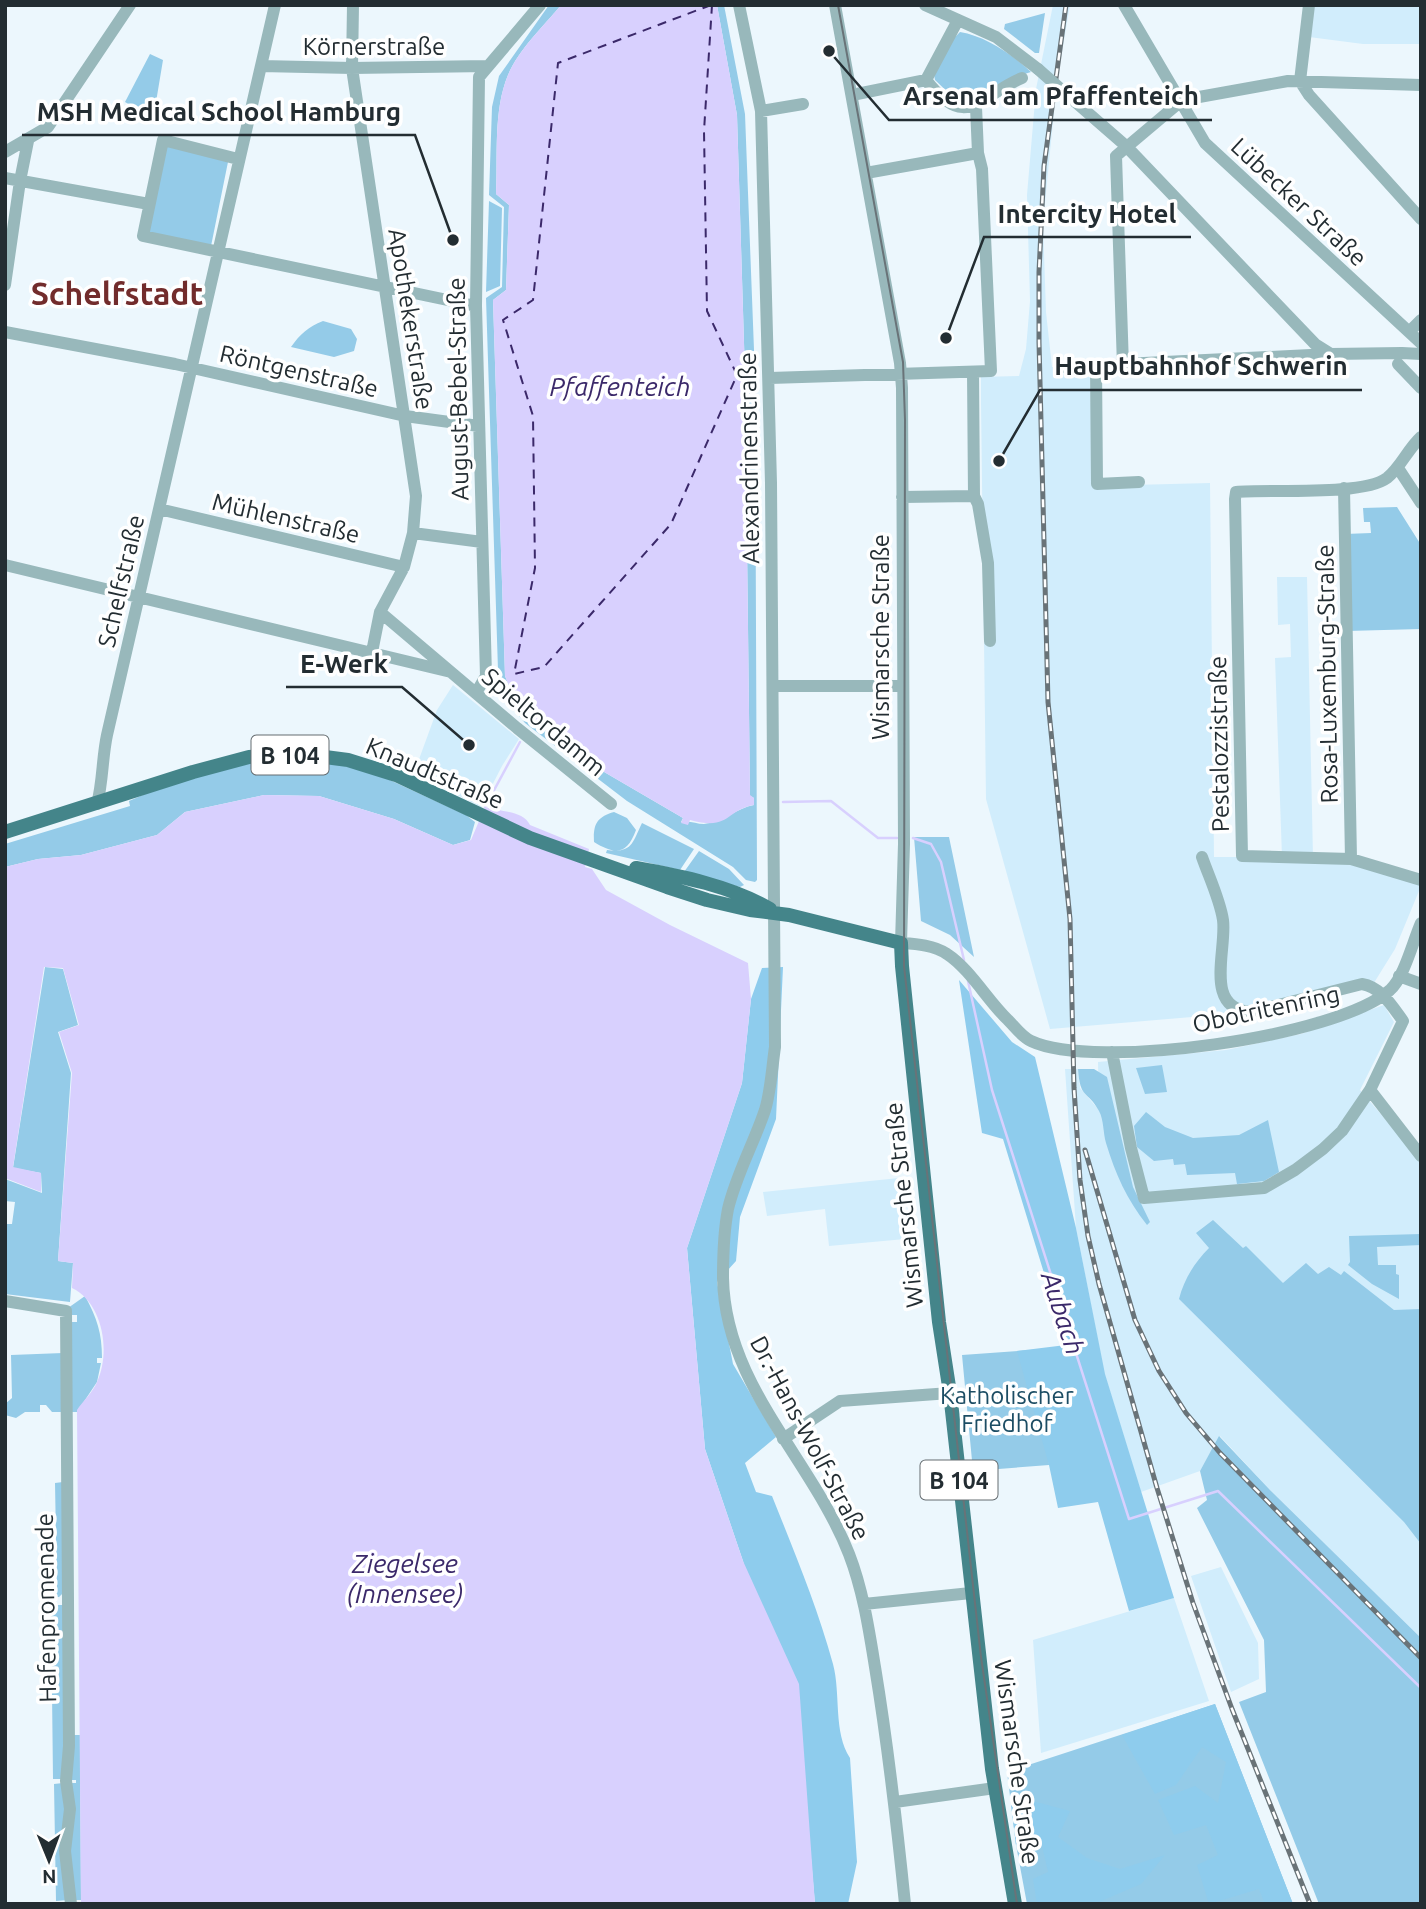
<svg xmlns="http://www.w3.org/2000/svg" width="1426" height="1909" font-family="Ubuntu,sans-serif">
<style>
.built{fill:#d1edfc}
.green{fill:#94cbe8}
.forest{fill:#8ecced}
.water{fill:#d8d0fe}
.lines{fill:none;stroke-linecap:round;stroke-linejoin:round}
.stream{stroke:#d8d0fe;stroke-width:2.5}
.ferry{stroke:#3b296a;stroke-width:2;stroke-dasharray:9 7;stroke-linecap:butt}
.minor{stroke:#98b8bb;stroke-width:12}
.major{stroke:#44858a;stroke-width:14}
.tram{stroke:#697378;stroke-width:2}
.rail-casing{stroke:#697378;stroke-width:5}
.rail{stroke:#fff;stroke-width:2.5;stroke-dasharray:8;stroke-linecap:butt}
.minor-bridge{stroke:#98b8bb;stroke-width:12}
.labels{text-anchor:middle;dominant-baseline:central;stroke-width:7;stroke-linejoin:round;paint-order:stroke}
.shield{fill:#fff;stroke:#656c70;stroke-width:2}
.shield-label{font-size:23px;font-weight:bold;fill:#232d32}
.street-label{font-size:24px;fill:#232d32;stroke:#fff}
.park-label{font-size:24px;fill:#1c4d64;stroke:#fff}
.water-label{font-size:26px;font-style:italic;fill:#3b296a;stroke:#fff}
.district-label{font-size:32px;font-weight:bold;fill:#722c2c;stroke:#fff}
.leader{fill:none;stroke:#232d32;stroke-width:2.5}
.callout-dot{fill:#232d32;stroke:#fff;stroke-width:2.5}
.callout-label{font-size:26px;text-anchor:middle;font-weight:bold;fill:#232d32;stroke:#fff;stroke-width:7;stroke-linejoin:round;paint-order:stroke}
</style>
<rect width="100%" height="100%" fill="#ecf7fd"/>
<path class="built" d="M 1053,5 L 1070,5 L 1057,81 L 1043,223 L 1046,312 L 1052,367 L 1090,366 L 1093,486 L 1210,483 L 1214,857 L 1282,857 L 1275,658 L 1291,657 L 1290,624 L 1278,625 L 1277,577 L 1307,577 L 1313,858 L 1351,859 L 1421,880 L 1421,886 L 1395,949 L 1372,986 L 1251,1012 L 1050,1029 L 986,799 L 981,403 L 981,377 L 1019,376 L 1026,349 L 1030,301 L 1027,195 L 1036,89 Z
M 1313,5 L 1421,5 L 1421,44 L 1363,44 L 1309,37 Z
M 453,685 L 519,739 L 502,766 L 481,807 L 414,773 L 437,710 Z
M 1384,1005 L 1394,1022 L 1360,1090 L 1405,1142 L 1421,1143 L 1421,1638 L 1270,1490 L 1220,1436 L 1200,1471 L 1141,1492 L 1104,1372 L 1076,1228 L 1065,1069 L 1078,1069 L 1080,1088 L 1099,1110 L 1098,1062 L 1226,1050 L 1301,1034 Z
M 899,1178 L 905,1239 L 829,1246 L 825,1209 L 767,1216 L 763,1192 Z
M 1221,1567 L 1258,1643 L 1259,1679 L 1231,1692 L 1191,1576 Z
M 1174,1598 L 1209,1701 L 1041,1753 L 1033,1640 Z"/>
<path class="green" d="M 549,5 L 561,5 C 543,27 519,49 508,75 C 493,111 498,156 496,194 L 509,205 L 506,290 L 493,300 L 505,676 C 514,696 522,717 540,731 L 545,728 L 599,769 L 683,818 L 681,822 C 690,820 696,824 704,824 C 723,822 737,808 754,805 L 754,798 L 750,796 L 745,375 L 737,115 L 717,5 L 724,5 L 745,114 L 755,376 L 757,880 L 755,882 L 746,880 L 733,867 L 627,801 L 525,723 L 508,703 L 498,670 L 486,298 L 502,287 L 504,207 L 489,195 L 492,107 L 499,76 Z
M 1045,13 L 1039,53 L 1035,53 L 1004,29 L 1005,24 Z
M 960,32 C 985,36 1012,54 1031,72 L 1018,76 L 975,100 L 957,101 L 935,80 L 934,75 L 950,42 Z
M 150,54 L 163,60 L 155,108 L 167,122 L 159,121 L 125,102 Z
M 163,140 L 229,157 L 210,251 L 143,236 Z
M 489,201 L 502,208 L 500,286 L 486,292 Z
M 323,321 L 351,329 L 357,339 L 354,351 L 334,357 L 291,347 C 300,334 308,327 323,321 Z
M 1397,507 L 1421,545 L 1421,629 L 1347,631 L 1345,534 L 1371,533 L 1370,522 L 1364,522 L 1363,508 Z
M 304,759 L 368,770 L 466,815 L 475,822 L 470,840 L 453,845 L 394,819 L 319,796 L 264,795 L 185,812 L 157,835 L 81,855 L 38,859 L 5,867 L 5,844 L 130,806 L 129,801 L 159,788 L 247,763 Z
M 614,812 L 627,818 L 636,830 C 627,855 615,855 594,842 C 593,824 597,817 614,812 Z
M 642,823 L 694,849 L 680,870 L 606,853 L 607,850 C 632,853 632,844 642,823 Z
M 914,837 L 949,837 L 974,957 L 950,935 L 921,921 Z
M 699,851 L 729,869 L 744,885 L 740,887 L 684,872 Z
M 45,967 L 63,969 L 78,1025 L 58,1032 L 71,1073 L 58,1261 L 73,1263 L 70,1302 L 5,1294 L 5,1224 L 12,1224 L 15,1202 L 5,1201 L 5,1179 L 42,1193 L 41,1173 L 13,1168 Z
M 1162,1065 L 1167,1092 L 1145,1094 L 1136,1068 Z
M 1078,1069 L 1094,1069 L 1107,1077 L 1133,1187 L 1150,1222 L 1147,1225 C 1127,1200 1115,1173 1106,1143 C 1103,1133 1104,1120 1099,1111 C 1088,1090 1080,1100 1078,1069 Z
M 1146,1112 L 1165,1127 L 1193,1138 L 1239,1135 L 1268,1120 L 1279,1172 L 1264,1181 L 1237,1184 L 1235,1173 L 1187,1175 L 1185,1164 L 1174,1165 L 1173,1159 L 1154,1161 L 1137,1147 L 1134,1126 Z
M 1213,1220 L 1243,1248 L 1246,1246 L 1283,1283 L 1306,1263 L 1318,1274 L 1329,1267 L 1341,1275 L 1344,1271 L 1394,1310 L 1421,1309 L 1421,1544 L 1404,1522 L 1179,1299 C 1184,1279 1195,1262 1209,1248 L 1196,1233 Z
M 1421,1234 L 1421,1245 L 1377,1247 L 1378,1265 L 1396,1265 L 1396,1274 L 1399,1275 L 1399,1299 L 1372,1284 L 1348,1265 L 1350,1262 L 1349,1236 Z
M 85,1296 C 97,1318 102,1333 102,1358 L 97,1358 L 97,1363 L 101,1363 L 97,1382 L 77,1412 L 69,1412 L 68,1322 L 77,1322 L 77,1315 L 68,1315 L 68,1308 Z
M 1044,1349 L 1049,1465 L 973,1471 L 962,1355 Z
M 63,1353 L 63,1412 L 52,1412 L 46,1405 L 40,1405 L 40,1412 L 25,1412 L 16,1418 L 5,1415 L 5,1404 L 12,1398 L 11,1355 Z
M 1219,1436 L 1270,1490 L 1421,1638 L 1421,1904 L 1319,1904 L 1239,1702 L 1266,1692 L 1264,1640 L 1197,1508 L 1207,1500 L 1200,1471 Z
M 63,1482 L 64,1592 L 59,1597 L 51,1597 L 51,1594 L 57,1593 L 55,1483 Z
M 51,1605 L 64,1605 L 65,1758 L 62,1779 L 53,1779 Z
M 1215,1704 L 1293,1904 L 1027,1904 L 1016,1845 L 1007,1772 Z
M 72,1735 L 80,1735 L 81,1900 L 74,1900 L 70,1848 L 70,1783 L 76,1783 L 76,1780 L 70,1780 Z
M 63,1783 L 68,1900 L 56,1901 L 54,1784 Z"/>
<path class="forest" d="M 783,967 L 776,1119 L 740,1217 L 736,1261 L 717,1282 L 733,1364 L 776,1437 L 745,1463 L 756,1492 L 772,1496 C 794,1551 817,1606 833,1664 C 841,1694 833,1732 850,1758 L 857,1862 L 848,1904 L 815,1904 L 807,1812 L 743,1561 L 705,1449 L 687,1248 L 742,1083 L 751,999 L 762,968 Z
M 959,980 L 1012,1042 L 1035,1057 L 1076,1228 L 1105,1374 L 1174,1598 L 1129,1611 L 1098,1502 L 1058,1508 L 1049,1465 L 1017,1351 L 1066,1345 L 1003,1139 L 982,1133 Z
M 1215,1704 L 1293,1904 L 1265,1904 L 1259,1889 L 1209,1904 L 1197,1865 L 1218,1855 L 1206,1825 L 1174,1835 L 1158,1800 L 1195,1786 L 1218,1803 L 1226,1762 L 1202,1747 L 1176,1785 L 1155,1794 L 1122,1735 Z
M 1010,1795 L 1070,1811 L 1058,1837 L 1087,1858 L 1120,1869 L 1165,1855 L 1141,1884 L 1094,1904 L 1037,1904 L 1033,1879 L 1048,1872 L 1041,1841 L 1016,1845 Z"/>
<path class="water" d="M 561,5 L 717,5 L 737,115 L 745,375 L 750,795 L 754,798 L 754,805 C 725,810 731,831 690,820 L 688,825 L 681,823 L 683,818 L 599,769 L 546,728 L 541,731 C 522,718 513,696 505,676 L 493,300 L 506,290 L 509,205 L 496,194 C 498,156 493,111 508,75 C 519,49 543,27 561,5 Z
M 264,795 L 319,796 L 394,819 L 453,845 L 471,840 L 485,807 C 499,812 523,810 530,825 L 589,849 L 585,867 L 592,869 L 606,890 L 670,925 L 748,963 L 751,999 L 742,1083 L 687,1248 L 705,1449 L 743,1561 L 799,1684 L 815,1904 L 81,1904 L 77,1410 C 83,1401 93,1392 97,1382 C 111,1352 103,1303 72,1288 L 73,1263 L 58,1261 L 72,1073 L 59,1032 L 79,1025 L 63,968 L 44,967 L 13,1167 L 41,1173 L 41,1192 L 5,1178 L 5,867 L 38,859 L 81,855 L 157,835 L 185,812 Z"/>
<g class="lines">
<path class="stream" d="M 783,802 L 831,801 L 878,838 L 897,838
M 485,807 L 520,742
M 913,838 L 931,844 L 941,862 L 964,960
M 968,981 L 992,1090 L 1129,1519 L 1218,1491 L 1421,1688"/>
<path class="ferry" d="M 711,5 L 558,63 L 533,300 L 503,320 L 533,416 L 535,568 L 514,674 L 544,667 L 671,524 L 737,375 L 707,311 L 704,131 L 712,5"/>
<path class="minor" d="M 353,5 L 352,68 L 416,496 L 413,533 L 404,567 L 380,612 L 372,652
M 739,5 L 761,111 L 771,483 L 775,1047 C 772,1067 771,1090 765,1110 C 754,1143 736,1175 728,1209 C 724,1230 723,1256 723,1278 C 725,1386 812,1459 849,1554 C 863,1590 869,1630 875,1667 C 888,1746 897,1825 905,1904
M 835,5 L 900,363 L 902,388 L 904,844 L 901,943 C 916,944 934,945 947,954 C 970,969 988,1001 1008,1020 C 1015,1027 1022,1037 1031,1041 C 1094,1071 1338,1037 1390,990 C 1404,978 1413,941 1421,923
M 925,5 L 996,37 L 1038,69
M 1124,5 L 1205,143 L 1421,343
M 1309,5 L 1300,81 L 1309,95 L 1421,219
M 958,20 L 926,80 C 967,133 980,95 1022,78
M 261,66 L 352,68 L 487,66
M 1064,92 L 1126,146 L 1315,344 L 1331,354
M 852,95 L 926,80
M 761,111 L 803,104
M 5,152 L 48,127 L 130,5
M 238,159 L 163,140 L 143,236 L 476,306
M 866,173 L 978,153
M 5,178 L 149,204
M 5,285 L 20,181 L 28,141
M 5,332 L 175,364 L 405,416 L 479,426
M 1409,332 L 1421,320
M 1398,364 L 1421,388
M 1096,366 L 1097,484 L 1139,482
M 1123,366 L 1116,156 L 1180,102 L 1188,99 L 1288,81 L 1421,85
M 1062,367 L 1331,354 L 1402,353 L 1421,354
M 770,378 L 991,371 L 982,169 L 978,153 L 976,107
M 1421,437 C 1407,450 1401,467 1387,478 C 1363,496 1270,489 1236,492 L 1235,499 L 1242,856 L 1351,859 L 1421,880
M 1398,468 L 1421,503
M 1344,488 L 1351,859
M 974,496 L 978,504 L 988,563 L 990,641
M 902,497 L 974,496 L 973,372
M 159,509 L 404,567
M 413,533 L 482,542
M 5,565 L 451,672
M 380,612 L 517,728 L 611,804
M 773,686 L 902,686
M 476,693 L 486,676 L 476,306 L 479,77 L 540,5
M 97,804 C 103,782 102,758 107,735 L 275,5
M 1399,976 L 1421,984
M 1112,1052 L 1131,1148 L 1144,1198 L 1264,1188 L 1295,1170 L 1323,1149 L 1342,1131 L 1370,1090 L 1403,1021 C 1392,1006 1381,987 1362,984 L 1251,1012 C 1203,1009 1227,950 1223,920 C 1220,900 1209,877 1202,857
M 1370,1090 L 1421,1156
M 5,1301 L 66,1311 L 69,1746 L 66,1781 L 70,1809 L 65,1851 L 71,1904
M 783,1439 L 840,1401 L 950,1393
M 864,1604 L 971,1593
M 895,1802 L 995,1788"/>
<path class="major" d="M 5,832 L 193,772 L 249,757 L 284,755 L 325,757 L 348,760 L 396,775 L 530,838 L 667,887 L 707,900 L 750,910 L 789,915 L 901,943 L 902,966 L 939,1322 L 950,1393 L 992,1769 L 1015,1904
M 636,868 C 681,876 731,886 770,909"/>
<path class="tram" d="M 838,5 L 903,362 L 905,420 L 904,966 L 981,1657 L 1017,1904"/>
<defs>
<path id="rail" d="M 1066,5 L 1044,166 L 1039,272 L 1039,342 L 1048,702 L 1070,919 L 1074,1088 L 1080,1180 L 1088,1236 L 1099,1284 L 1157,1488 L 1193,1603 L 1232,1709 L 1310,1904
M 1085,1150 L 1135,1320 L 1159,1371 L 1186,1413 L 1220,1453 L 1421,1658"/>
</defs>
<use href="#rail" class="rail-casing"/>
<use href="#rail" class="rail"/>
<path class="minor-bridge" d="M 1038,69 L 1064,92"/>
</g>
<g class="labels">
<g class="shield">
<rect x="251.5" y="735.5" width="77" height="39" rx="5"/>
<rect x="920.5" y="1460.5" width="77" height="39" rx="5"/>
</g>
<g class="shield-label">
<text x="290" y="755">B 104</text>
<text x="959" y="1480">B 104</text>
</g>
<g class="street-label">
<text x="374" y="46">Körnerstraße</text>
<text transform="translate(1299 202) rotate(43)">Lübecker Straße</text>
<text transform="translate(411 319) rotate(81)">Apothekerstraße</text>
<text transform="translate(299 371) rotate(13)">Röntgenstraße</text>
<text transform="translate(458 389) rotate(-91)">August-Bebel-Straße</text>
<text transform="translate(749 458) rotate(-91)">Alexandrinenstraße</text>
<text transform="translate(286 518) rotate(13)">Mühlenstraße</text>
<text transform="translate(121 581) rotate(-77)">Schelfstraße</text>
<text transform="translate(880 637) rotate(-90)">Wismarsche Straße</text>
<text transform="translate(1327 674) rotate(-91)">Rosa-Luxemburg-Straße</text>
<text transform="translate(544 722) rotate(40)">Spieltordamm</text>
<text transform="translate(1219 744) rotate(-91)">Pestalozzistraße</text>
<text transform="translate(435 773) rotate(23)">Knaudtstraße</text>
<text transform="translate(1266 1009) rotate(-12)">Obotritenring</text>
<text transform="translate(904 1205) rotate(-96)">Wismarsche Straße</text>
<text transform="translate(810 1438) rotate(62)">Dr.-Hans-Wolf-Straße</text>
<text transform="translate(46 1608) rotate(-91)">Hafenpromenade</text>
<text transform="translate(1017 1762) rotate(82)">Wismarsche Straße</text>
</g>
<g class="park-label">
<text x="1007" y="1395">Katholischer<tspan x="1007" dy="28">Friedhof</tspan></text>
</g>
<g class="water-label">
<text x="620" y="386">Pfaffenteich</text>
<text transform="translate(1063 1313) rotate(72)">Aubach</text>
<text x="405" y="1563">Ziegelsee<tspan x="405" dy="30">(Innensee)</tspan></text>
</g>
<g class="district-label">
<text x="117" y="293">Schelfstadt</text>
</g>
</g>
<path class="leader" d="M829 51L889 120H1212M453 240L415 135H22M946 338L984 237H1191M999 461L1040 390H1362M469 745L402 687H286"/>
<g class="callout-dot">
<circle cx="829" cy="51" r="7"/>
<circle cx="453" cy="240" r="7"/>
<circle cx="946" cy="338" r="7"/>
<circle cx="999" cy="461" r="7"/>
<circle cx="469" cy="745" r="7"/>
</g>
<g class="callout-label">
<text x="1051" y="105">Arsenal am Pfaffenteich</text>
<text x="219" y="121">MSH Medical School Hamburg</text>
<text x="1087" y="223">Intercity Hotel</text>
<text x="1201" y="375">Hauptbahnhof Schwerin</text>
<text x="344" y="673">E-Werk</text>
</g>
<rect width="1426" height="1909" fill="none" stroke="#232d32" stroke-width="14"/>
<g transform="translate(49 1860) rotate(179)" stroke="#ffffff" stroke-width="5" paint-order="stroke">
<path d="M0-5L12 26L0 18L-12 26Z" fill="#232d32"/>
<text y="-10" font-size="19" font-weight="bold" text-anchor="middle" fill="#232d32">N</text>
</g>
</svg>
